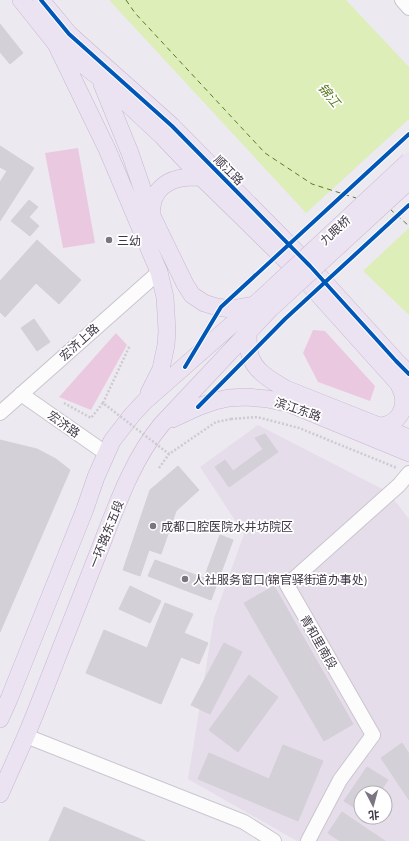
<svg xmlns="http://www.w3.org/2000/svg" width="409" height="841" font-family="'PT Sans Narrow','Noto Sans SC',sans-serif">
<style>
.residential{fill:#e5ddea;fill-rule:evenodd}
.green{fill:#eac9e0}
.water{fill:#ddeeb9}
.pier{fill:#ede9f0}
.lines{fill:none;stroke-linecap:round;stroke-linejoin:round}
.ferry{stroke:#5c7a24;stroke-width:1;stroke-dasharray:5 4;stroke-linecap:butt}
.building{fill:#d4d0d8;stroke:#d4cfd8}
.minor-casing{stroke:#cbc5ce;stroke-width:16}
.major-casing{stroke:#c8b6d2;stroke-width:18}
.path{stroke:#cdcad1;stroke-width:2.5;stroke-dasharray:2 2;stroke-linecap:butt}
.minor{stroke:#fcfcfd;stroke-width:14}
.major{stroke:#ebe3f1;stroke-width:17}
.major-bridge-casing{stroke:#c8b6d2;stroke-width:18;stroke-linecap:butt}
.path-bridge{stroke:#cdcad1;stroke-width:2.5;stroke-dasharray:2 2;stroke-linecap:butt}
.major-bridge{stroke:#ebe3f1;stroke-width:17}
.cycleway-casing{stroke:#fff;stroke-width:6}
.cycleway{stroke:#0057b8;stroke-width:4}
.poi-dot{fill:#7b7481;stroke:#fff;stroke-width:1.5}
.labels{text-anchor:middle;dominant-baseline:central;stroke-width:3.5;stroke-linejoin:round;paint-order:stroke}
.street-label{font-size:12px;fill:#3e3545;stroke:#fff}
.poi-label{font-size:12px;fill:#3e3545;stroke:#fff;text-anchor:start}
.water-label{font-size:13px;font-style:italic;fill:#5c7a24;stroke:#fff}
</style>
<rect width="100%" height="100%" fill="#ede9f0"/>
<path class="residential" d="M 258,425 L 388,492 L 409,519 L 409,841 L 297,841 L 188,779 L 214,618 L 244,534 L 200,467 ZM 361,793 L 385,793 L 385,817 L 361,817 Z"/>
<path class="green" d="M 78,148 L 95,243 L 63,248 L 45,153 Z
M 313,330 L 325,331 L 375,386 L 370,401 L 318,382 L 303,353 Z
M 116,333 L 127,345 L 91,410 L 59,397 Z"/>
<path class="water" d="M 109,0 L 346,0 L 409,67 L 409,315 L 332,241 Z"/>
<path class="pier" d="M 409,119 L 409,228 L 362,272 L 331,242 L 305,214 Z"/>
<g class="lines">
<path class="ferry" d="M 126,0 L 135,13 L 265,153 L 312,184 L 356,198
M 390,209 L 409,226"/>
</g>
<path class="building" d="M 0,24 L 23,53 L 10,64 L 0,52 Z
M 0,146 L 34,168 L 0,221 L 0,182 L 7,171 L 0,167 Z
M 29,200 L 38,207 L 29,217 L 39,226 L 30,236 L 11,221 Z
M 37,240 L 81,280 L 59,304 L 36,283 L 5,317 L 0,312 L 0,281 Z
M 34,319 L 50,342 L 37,351 L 21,328 Z
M 265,434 L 278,452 L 229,487 L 215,467 L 225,460 L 233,471 L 263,449 L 255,438 Z
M 0,440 L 37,449 L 56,459 L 70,470 L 0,632 Z
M 178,466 L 199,490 L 176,511 L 161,554 L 149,550 L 140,576 L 123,570 L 150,490 Z
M 220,535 L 233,540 L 211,600 L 148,576 L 155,560 L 204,578 Z
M 130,586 L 161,601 L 150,623 L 119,609 Z
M 274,586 L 353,724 L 324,741 L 244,603 Z
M 165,603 L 193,614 L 184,633 L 208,643 L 199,664 L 181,657 L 161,704 L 86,673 L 104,630 L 147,648 Z
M 224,643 L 242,652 L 210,714 L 191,705 Z
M 249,675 L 278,697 L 238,752 L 209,730 Z
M 402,743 L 409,754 L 409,800 L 381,758 Z
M 283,745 L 323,761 L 298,821 L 198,779 L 209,753 L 269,779 Z
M 367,767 L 388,780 L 379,793 L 361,793 L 361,812 L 344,801 Z
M 64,807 L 145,841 L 49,841 Z
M 342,812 L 385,841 L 340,841 L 328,833 Z"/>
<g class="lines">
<defs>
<path id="minor" d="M 402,0 L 409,8
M 21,394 L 107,454
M 0,413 L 159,272
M 26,736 L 244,822 L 274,841
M 308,841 L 340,780 L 373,735 L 287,585 L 399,485 L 409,473"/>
<path id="major" d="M 21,0 L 56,44 L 100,78 L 162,136 L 201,177 L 242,217 L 301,275 L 398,383 L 409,392
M 41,0 L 69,34 L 172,126 L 310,266 L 396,361 L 409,374
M 58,48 L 107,149 L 159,272 L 165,297 L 167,331 L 166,345 L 161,369 L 149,393
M 102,84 L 130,153 L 151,214 L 185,284 L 192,295 L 204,303 L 217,307 L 231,309 L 254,305
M 151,214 C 152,210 152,205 153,201 C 154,197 157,193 159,190 C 170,177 186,177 201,177
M 248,333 C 248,340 248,348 250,355 C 254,371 272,381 286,389 L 409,438
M 172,419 L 198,407 L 215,401 L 229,398 L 247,397 L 268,399 L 290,404 L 409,453
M 381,426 C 397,424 406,411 403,395 C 402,391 400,387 398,383
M 0,719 L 9,699 L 85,509 L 96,477 L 112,441 L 132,415 L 145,401 L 261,299
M 0,794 L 26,736 L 37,709 C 57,658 77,607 97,556 C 115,511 130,463 161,425 L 269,310"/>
</defs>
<use href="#minor" class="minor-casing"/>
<use href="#major" class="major-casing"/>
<path class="path" d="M 231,419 L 257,417 L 299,428 L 397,468
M 159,468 L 169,454"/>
<use href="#minor" class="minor"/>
<use href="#major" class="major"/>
<defs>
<path id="major-bridge" d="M 261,299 L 409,161
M 269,310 L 409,181"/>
</defs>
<use href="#major-bridge" class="major-bridge-casing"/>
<path class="path-bridge" d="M 64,403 L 91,418 L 103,403 L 169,454 L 216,422 L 231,419
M 103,403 L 130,345"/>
<use href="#major-bridge" class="major-bridge"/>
<defs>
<path id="cycleway" d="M 41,0 L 69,34 L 172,126 L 310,266 L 396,361 L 409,374
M 185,367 L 221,307 L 409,134
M 198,407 L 285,319 L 409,205"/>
</defs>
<use href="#cycleway" class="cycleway-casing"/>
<use href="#cycleway" class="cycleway"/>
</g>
<g class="poi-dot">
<circle cx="109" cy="240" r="4"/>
<circle cx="153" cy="526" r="4"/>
<circle cx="185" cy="579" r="4"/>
</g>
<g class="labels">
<g class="street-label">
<text transform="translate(229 170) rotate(45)">顺江路</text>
<text transform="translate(335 230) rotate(-43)">九眼桥</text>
<text transform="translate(79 342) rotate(-42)">宏济上路</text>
<text transform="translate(298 409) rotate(19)">滨江东路</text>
<text transform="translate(64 424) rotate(35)">宏济路</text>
<text transform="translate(106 534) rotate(-68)">一环路东五段</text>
<text transform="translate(319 642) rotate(60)">青和里南段</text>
</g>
<g class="poi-label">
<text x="117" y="240">三幼</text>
<text x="161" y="526">成都口腔医院水井坊院区</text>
<text x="193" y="579">人社服务窗口(锦官驿街道办事处)</text>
</g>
<g class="water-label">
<text transform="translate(329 95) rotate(50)">锦江</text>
</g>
</g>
<g transform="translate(373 805) rotate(174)"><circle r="19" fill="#ffffff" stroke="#b2aeb5"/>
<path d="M0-3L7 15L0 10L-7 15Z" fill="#7b7481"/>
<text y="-6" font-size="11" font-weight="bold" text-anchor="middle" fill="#3e3545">北</text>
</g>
</svg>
